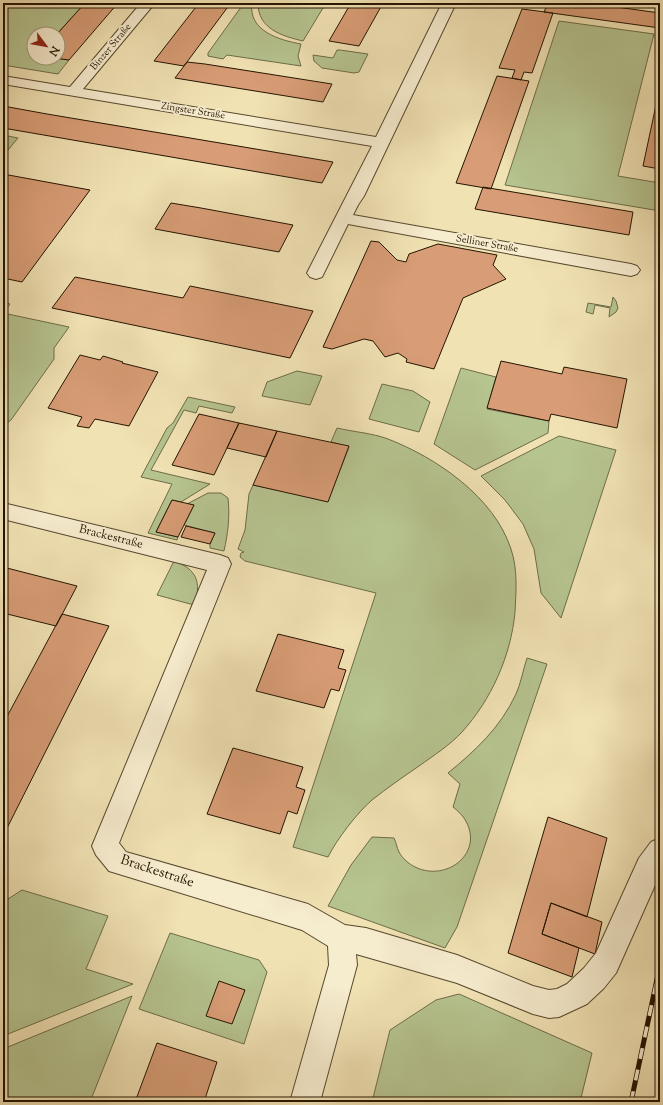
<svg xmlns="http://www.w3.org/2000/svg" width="663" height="1105" font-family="'Sorts Mill Goudy',serif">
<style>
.green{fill:#b6c490;stroke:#6d6c48}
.building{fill:#d89d76;stroke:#241400}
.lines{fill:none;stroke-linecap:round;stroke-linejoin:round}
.minor-casing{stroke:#57482d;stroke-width:2}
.minor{fill:#f6ecce;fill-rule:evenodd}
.rail-casing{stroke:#241400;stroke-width:5}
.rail{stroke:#f6ecce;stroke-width:3.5;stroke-dasharray:11;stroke-linecap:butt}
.labels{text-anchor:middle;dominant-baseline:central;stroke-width:4;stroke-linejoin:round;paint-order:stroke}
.far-street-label{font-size:10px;fill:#241400;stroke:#f6ecce}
.street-label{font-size:12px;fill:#241400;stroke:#f6ecce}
.near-street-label{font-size:14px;fill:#241400;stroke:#f6ecce}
</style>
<rect width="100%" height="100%" fill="#f1e2b4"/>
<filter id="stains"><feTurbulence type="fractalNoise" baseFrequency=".005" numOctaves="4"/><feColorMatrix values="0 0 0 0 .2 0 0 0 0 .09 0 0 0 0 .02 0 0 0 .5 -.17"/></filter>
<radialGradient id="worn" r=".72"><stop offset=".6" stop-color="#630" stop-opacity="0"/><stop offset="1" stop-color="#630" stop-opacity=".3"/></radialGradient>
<path class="green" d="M 3,3 L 85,3 L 57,34 L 34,34 L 34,58 L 54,58 L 69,60 L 58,74 L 3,65 Z
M 244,3 L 252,3 C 248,31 279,40 301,44 L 298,56 L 301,66 L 227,55 L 223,59 L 208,56 L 208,53 Z
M 258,3 L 326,3 L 303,41 C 282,36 258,29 258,3 Z
M 559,21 L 654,34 L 618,176 L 660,183 L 660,211 L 505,185 Z
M 337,50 L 340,50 L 368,54 L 359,72 L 354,73 L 322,68 L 314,61 L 313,55 L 333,58 Z
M 3,135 L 18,138 L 3,156 Z
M 613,297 L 616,301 L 618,308 L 616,312 L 609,317 L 610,308 L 595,305 L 593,314 L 586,312 L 588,303 L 611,307 Z
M 3,302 L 10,304 L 3,313 L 69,327 L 54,348 L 54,359 L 11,420 L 3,426 Z
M 461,368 L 496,377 L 487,409 L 549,421 L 548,433 L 475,470 L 434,444 Z
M 297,371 L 322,376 L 310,405 L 262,396 L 267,382 Z
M 382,384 L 413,391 L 430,402 L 419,432 L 369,419 Z
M 188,397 L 235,407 L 232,413 L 199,406 L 196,413 L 184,410 L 151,470 L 210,484 L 181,502 L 172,500 L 156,532 L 178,537 L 177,540 L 148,533 L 172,484 L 141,477 L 167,428 L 173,423 Z
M 337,428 C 354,432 372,433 388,439 C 437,458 494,497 511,549 C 518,570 516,591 515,612 C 511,656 491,700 462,732 C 450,745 433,756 419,766 C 403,777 387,788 372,800 C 357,813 337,839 328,857 L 293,847 L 376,593 L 245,561 L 240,557 L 241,553 L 244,552 L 238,549 L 245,530 L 249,494 L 253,485 L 328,501 L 349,447 L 331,442 Z
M 559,436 L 616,450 L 561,618 L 541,593 L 534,549 L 523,524 L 505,500 L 481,476 Z
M 208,493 L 221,493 L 228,498 C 230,517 228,533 224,551 L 210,548 L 210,544 L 215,533 L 184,525 L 194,505 L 187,504 Z
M 174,561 C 197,569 202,583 194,605 L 157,595 Z
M 527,658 L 547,664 L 457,927 L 445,948 L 328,906 L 351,865 L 372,837 L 394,838 C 396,842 397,848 399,852 C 402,858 409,864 415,867 C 448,883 486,851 464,818 C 461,814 457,810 453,807 L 460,784 L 448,773 C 476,750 500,728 516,694 C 521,683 523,670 527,658 Z
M 22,890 L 108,916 L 86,969 L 133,984 L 3,1036 L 3,910 L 8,899 Z
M 170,933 L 259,960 L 267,972 L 244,1044 L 139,1009 Z
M 459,994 L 592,1053 L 580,1102 L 372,1102 L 390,1030 L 436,1000 Z
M 132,996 L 90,1102 L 3,1102 L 3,1049 Z"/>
<path class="building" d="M 85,3 L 118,3 L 69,60 L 54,58 L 58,58 L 57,34 Z
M 199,3 L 230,4 L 184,66 L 154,61 Z
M 351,3 L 383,3 L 359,46 L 329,41 Z
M 548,3 L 587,3 L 660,13 L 660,28 L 544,12 Z
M 522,9 L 553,13 L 532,73 L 524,72 L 521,80 L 512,78 L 515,70 L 499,68 Z
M 187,62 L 205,64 L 332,84 L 323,102 L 175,78 Z
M 497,76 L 529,81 L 491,189 L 456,183 Z
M 659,91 L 660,91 L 660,169 L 643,166 Z
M 3,106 L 47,114 L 333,162 L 322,183 L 3,128 Z
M 3,174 L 90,190 L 22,282 L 3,278 Z
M 483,187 L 633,212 L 629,235 L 475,209 Z
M 171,203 L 201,208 L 293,225 L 279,252 L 155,229 Z
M 371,241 L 379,242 L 397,260 L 406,262 L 409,254 L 438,244 L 497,255 L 493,265 L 506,279 L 463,298 L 434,369 L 406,362 L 407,359 L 398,353 L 385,357 L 373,341 L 364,339 L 332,349 L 323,347 Z
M 75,277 L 183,298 L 190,286 L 313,311 L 290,358 L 52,308 Z
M 80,355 L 100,360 L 103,356 L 123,362 L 122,363 L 158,372 L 129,426 L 95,419 L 89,428 L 77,426 L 82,417 L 48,408 Z
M 501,361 L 562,374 L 564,367 L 627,379 L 617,428 L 551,414 L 549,421 L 487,408 Z
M 199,414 L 239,423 L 214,475 L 172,465 Z
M 239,423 L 277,431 L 266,457 L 227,448 Z
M 277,431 L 349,446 L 328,502 L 253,485 Z
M 172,500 L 194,505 L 178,537 L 156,532 Z
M 186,526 L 215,533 L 210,544 L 181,537 Z
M 3,567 L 77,586 L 56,626 L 3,613 Z
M 62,614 L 109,626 L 3,836 L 3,724 Z
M 278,634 L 344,650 L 338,668 L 346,670 L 339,691 L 331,689 L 324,708 L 256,691 Z
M 233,748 L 303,767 L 296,787 L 305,790 L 297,814 L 288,811 L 280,834 L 207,814 Z
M 548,817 L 607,838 L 587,917 L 551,903 L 542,934 L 579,948 L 572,977 L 508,953 Z
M 551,903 L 602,922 L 595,954 L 542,934 Z
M 219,981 L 245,990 L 232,1024 L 206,1016 Z
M 157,1043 L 217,1062 L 204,1102 L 135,1102 Z"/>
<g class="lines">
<defs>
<path id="minor" d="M 141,3 L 155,3 L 83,89 L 376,137 L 442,3 L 456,3 L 364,196 L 358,205 L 353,215 L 631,264 L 637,266 L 640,270 L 637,274 L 631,276 L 348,224 L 322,277 L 316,279 L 310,277 L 307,273 L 372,146 L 3,84 L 3,76 L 70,87 Z
M 3,503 L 220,555 L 228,558 L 231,564 L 119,843 L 126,852 L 308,904 L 345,925 L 366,928 L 457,955 L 533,986 L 549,990 L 557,989 L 567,984 L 584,968 L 596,953 L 639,858 L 651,842 L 660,838 L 660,874 L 616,973 L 604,988 L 587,1004 L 559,1017 L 549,1018 L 533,1014 L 457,983 L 356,954 L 357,965 L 320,1102 L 290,1102 L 329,965 L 328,946 L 302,930 L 109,871 L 96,855 L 92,846 L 207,570 L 3,519 Z"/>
</defs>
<use href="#minor" class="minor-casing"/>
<use href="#minor" class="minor"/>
<defs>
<path id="rail" d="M 631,1102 L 660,965"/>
</defs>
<use href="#rail" class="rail-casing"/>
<use href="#rail" class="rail"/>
</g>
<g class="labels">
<g class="far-street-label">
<text transform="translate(111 47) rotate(-50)">Binzer Straße</text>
<text transform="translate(193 111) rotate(9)">Zingster Straße</text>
<text transform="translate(487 244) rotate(10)">Selliner Straße</text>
</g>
<g class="street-label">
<text transform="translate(111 537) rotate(14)">Brackestraße</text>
</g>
<g class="near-street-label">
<text transform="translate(157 872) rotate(18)">Brackestraße</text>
</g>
</g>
<rect width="663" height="1105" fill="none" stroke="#f1e2b4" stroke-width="16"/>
<rect x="4" y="4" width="655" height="1097" fill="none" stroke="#241400" stroke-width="2"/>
<rect x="8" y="8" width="647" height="1089" fill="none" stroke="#241400"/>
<g transform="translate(46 46) rotate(122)"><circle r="19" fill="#f6ecce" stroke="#a2967c"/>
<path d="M0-3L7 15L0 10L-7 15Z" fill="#8f2418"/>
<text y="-6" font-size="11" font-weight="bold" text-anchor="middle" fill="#241400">N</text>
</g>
<rect width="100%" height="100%" filter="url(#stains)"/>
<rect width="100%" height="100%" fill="url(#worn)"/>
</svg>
